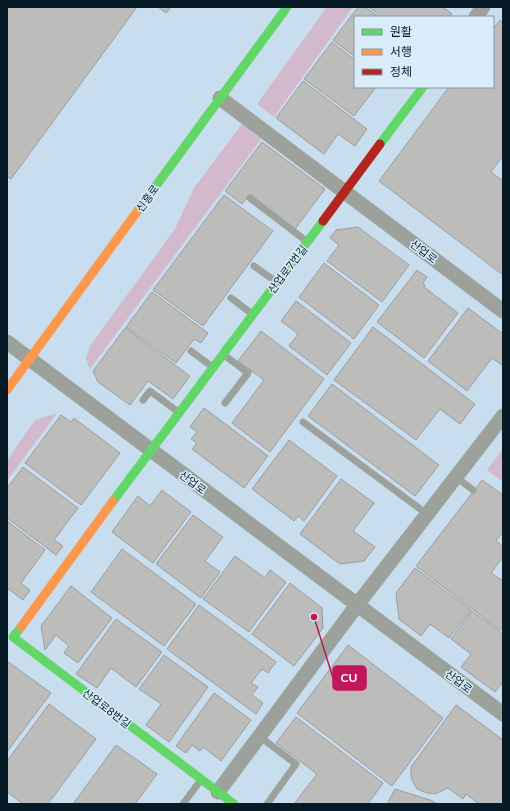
<svg xmlns="http://www.w3.org/2000/svg" width="510" height="811" font-family="Lato,'Noto Sans KR',sans-serif">
<style>
.green{fill:#d3b9cc}
.building{fill:#bcbcbb;stroke:#9b9d9e}
.lines{fill:none;stroke-linecap:round;stroke-linejoin:round}
.lane{stroke:#9ca19b;stroke-width:7}
.street{stroke:#9ca19b;stroke-width:15}
.fast{stroke:#63d668;stroke-width:9}
.slow{stroke:#ff974d;stroke-width:9}
.jam{stroke:#b3261e;stroke-width:9}
.labels{text-anchor:middle;dominant-baseline:central;stroke-width:3;stroke-linejoin:round;paint-order:stroke}
.street-label{font-size:11px;fill:#061a26;stroke:#d8ecfa}
.leader{fill:none;stroke:#c2185b;stroke-width:1.5}
.callout-dot{fill:#c2185b;stroke:#d8ecfa;stroke-width:1.5}
.callout{fill:#c2185b;stroke:#c2185b;stroke-width:1.5}
.callout-label{font-size:12px;text-anchor:middle;font-weight:bold;fill:#fff}
</style>
<rect width="100%" height="100%" fill="#c8deee"/>
<path class="green" d="M 327,7 L 353,7 L 274,117 L 257,104 Z
M 242,124 L 261,139 L 90,369 L 86,358 L 90,346 L 175,229 L 194,188 Z
M 57,413 L 7,481 L 7,460 L 35,420 Z
M 503,449 L 503,482 L 487,470 Z"/>
<path class="building" d="M 7,7 L 137,7 L 11,179 L 7,176 Z
M 158,7 L 171,7 L 166,13 Z
M 358,7 L 365,7 L 379,17 L 355,17 L 355,57 L 333,40 Z
M 369,7 L 443,7 L 452,14 L 449,17 L 382,17 Z
M 500,20 L 503,23 L 503,156 L 491,172 L 503,181 L 503,275 L 379,181 L 449,87 L 493,87 L 493,29 Z
M 332,42 L 355,60 L 355,87 L 376,87 L 354,116 L 304,79 Z
M 303,81 L 367,129 L 355,146 L 338,134 L 324,154 L 276,118 Z
M 262,142 L 325,189 L 295,229 L 249,195 L 242,204 L 225,191 Z
M 224,195 L 273,231 L 203,326 L 153,290 Z
M 358,227 L 409,265 L 382,302 L 327,261 L 339,245 L 330,238 L 336,230 Z
M 324,263 L 379,305 L 354,339 L 299,297 Z
M 417,270 L 427,277 L 423,283 L 425,285 L 424,287 L 458,313 L 424,358 L 377,322 Z
M 152,292 L 208,333 L 201,343 L 194,339 L 176,363 L 126,327 Z
M 296,301 L 351,343 L 327,375 L 289,346 L 298,334 L 281,321 Z
M 468,308 L 503,334 L 503,366 L 492,358 L 467,391 L 428,361 Z
M 373,327 L 475,404 L 460,424 L 440,409 L 416,440 L 334,380 Z
M 125,328 L 190,376 L 173,399 L 148,381 L 130,405 L 98,382 L 93,371 Z
M 261,331 L 324,379 L 270,452 L 232,423 L 264,380 L 238,361 Z
M 332,384 L 439,465 L 415,496 L 308,416 Z
M 204,408 L 268,456 L 244,488 L 192,449 L 197,443 L 191,439 L 197,432 L 190,427 Z
M 61,415 L 71,422 L 74,418 L 120,453 L 81,505 L 25,463 Z
M 289,440 L 337,476 L 304,521 L 298,516 L 294,521 L 252,489 Z
M 23,467 L 78,508 L 54,540 L 63,546 L 56,555 L 7,518 L 7,488 Z
M 341,479 L 374,503 L 353,531 L 375,547 L 364,561 L 340,564 L 300,534 Z
M 482,480 L 503,495 L 503,532 L 496,541 L 503,546 L 503,557 L 491,573 L 503,581 L 503,626 L 500,630 L 416,566 Z
M 162,490 L 191,512 L 153,563 L 112,532 L 138,496 L 150,506 Z
M 193,515 L 223,537 L 205,561 L 220,572 L 201,598 L 156,564 Z
M 7,521 L 45,550 L 21,583 L 30,590 L 23,600 L 7,588 Z
M 122,549 L 196,604 L 164,646 L 91,592 Z
M 235,556 L 265,578 L 270,570 L 286,582 L 249,632 L 203,599 Z
M 415,568 L 471,610 L 449,638 L 430,624 L 421,636 L 399,619 L 396,593 Z
M 290,583 L 322,608 L 323,628 L 294,666 L 252,634 Z
M 71,586 L 112,618 L 78,663 L 64,653 L 69,646 L 56,635 L 45,650 L 41,626 Z
M 199,605 L 276,662 L 268,673 L 262,669 L 251,683 L 258,687 L 252,695 L 263,703 L 256,714 L 167,649 Z
M 472,611 L 503,634 L 503,682 L 495,692 L 461,667 L 471,654 L 451,639 Z
M 116,619 L 162,652 L 136,687 L 111,668 L 97,688 L 76,674 Z
M 348,645 L 443,718 L 392,786 L 297,713 Z
M 164,655 L 208,687 L 169,742 L 146,725 L 161,704 L 139,689 Z
M 7,661 L 51,693 L 7,752 Z
M 214,693 L 251,720 L 221,761 L 203,747 L 200,751 L 192,745 L 186,753 L 176,746 Z
M 49,704 L 96,739 L 48,804 L 23,804 L 7,792 L 7,761 Z
M 456,705 L 503,740 L 503,804 L 479,804 L 466,794 L 463,799 L 448,788 L 435,794 L 427,793 L 417,789 L 411,778 L 411,767 Z
M 296,717 L 383,783 L 368,804 L 294,804 L 317,774 L 276,743 Z
M 116,745 L 157,774 L 135,804 L 73,804 Z
M 395,789 L 430,800 L 438,804 L 387,804 Z"/>
<g class="lines">
<path class="lane" d="M 250,198 L 305,240
M 254,266 L 275,281
M 231,298 L 251,313
M 191,351 L 211,366
M 224,355 L 248,373 L 225,403
M 143,400 L 150,391 L 177,411
M 303,422 L 427,514
M 456,477 L 473,490
M 259,736 L 296,764 L 267,804
M 183,804 L 200,781"/>
<path class="street" d="M 476,17 L 483,7
M 220,98 L 503,311
M 7,342 L 503,714
M 218,792 L 357,605 L 503,416"/>
<path class="fast" d="M 380,144 L 423,87
M 139,209 L 287,7
M 113,501 L 323,221
M 21,627 L 13,637 L 234,804"/>
<path class="slow" d="M 7,390 L 139,209
M 21,627 L 113,501"/>
<path class="jam" d="M 323,221 L 380,144"/>
</g>
<g class="labels">
<g class="street-label">
<text transform="translate(147 198) rotate(-54)">신흥로</text>
<text transform="translate(424 251) rotate(37)">산업로</text>
<text transform="translate(287 269) rotate(-53)">산업로7번길</text>
<text transform="translate(193 482) rotate(37)">산업로</text>
<text transform="translate(459 681) rotate(37)">산업로</text>
<text transform="translate(107 708) rotate(37)">산업로8번길</text>
</g>
</g>
<path class="leader" d="M314 617L333 678"/>
<circle class="callout-dot" cx="314" cy="617" r="4"/>
<rect class="callout" x="333" y="666" width="33" height="24" rx="4"/>
<g class="callout-label">
<text x="349" y="682">CU</text>
</g>
<rect width="510" height="811" fill="none" stroke="#061a26" stroke-width="16"/>
<rect x="354" y="16" width="140" height="72" fill="#d8ecfa" stroke="#8498a5"/>
<rect x="362" y="29" width="20" height="6" fill="#63d668" stroke="#8498a5"/>
<text x="390" y="36" font-size="12" fill="#061a26">원활</text>
<rect x="362" y="49" width="20" height="6" fill="#ff974d" stroke="#8498a5"/>
<text x="390" y="56" font-size="12" fill="#061a26">서행</text>
<rect x="362" y="69" width="20" height="6" fill="#b3261e" stroke="#8498a5"/>
<text x="390" y="76" font-size="12" fill="#061a26">정체</text>
</svg>
